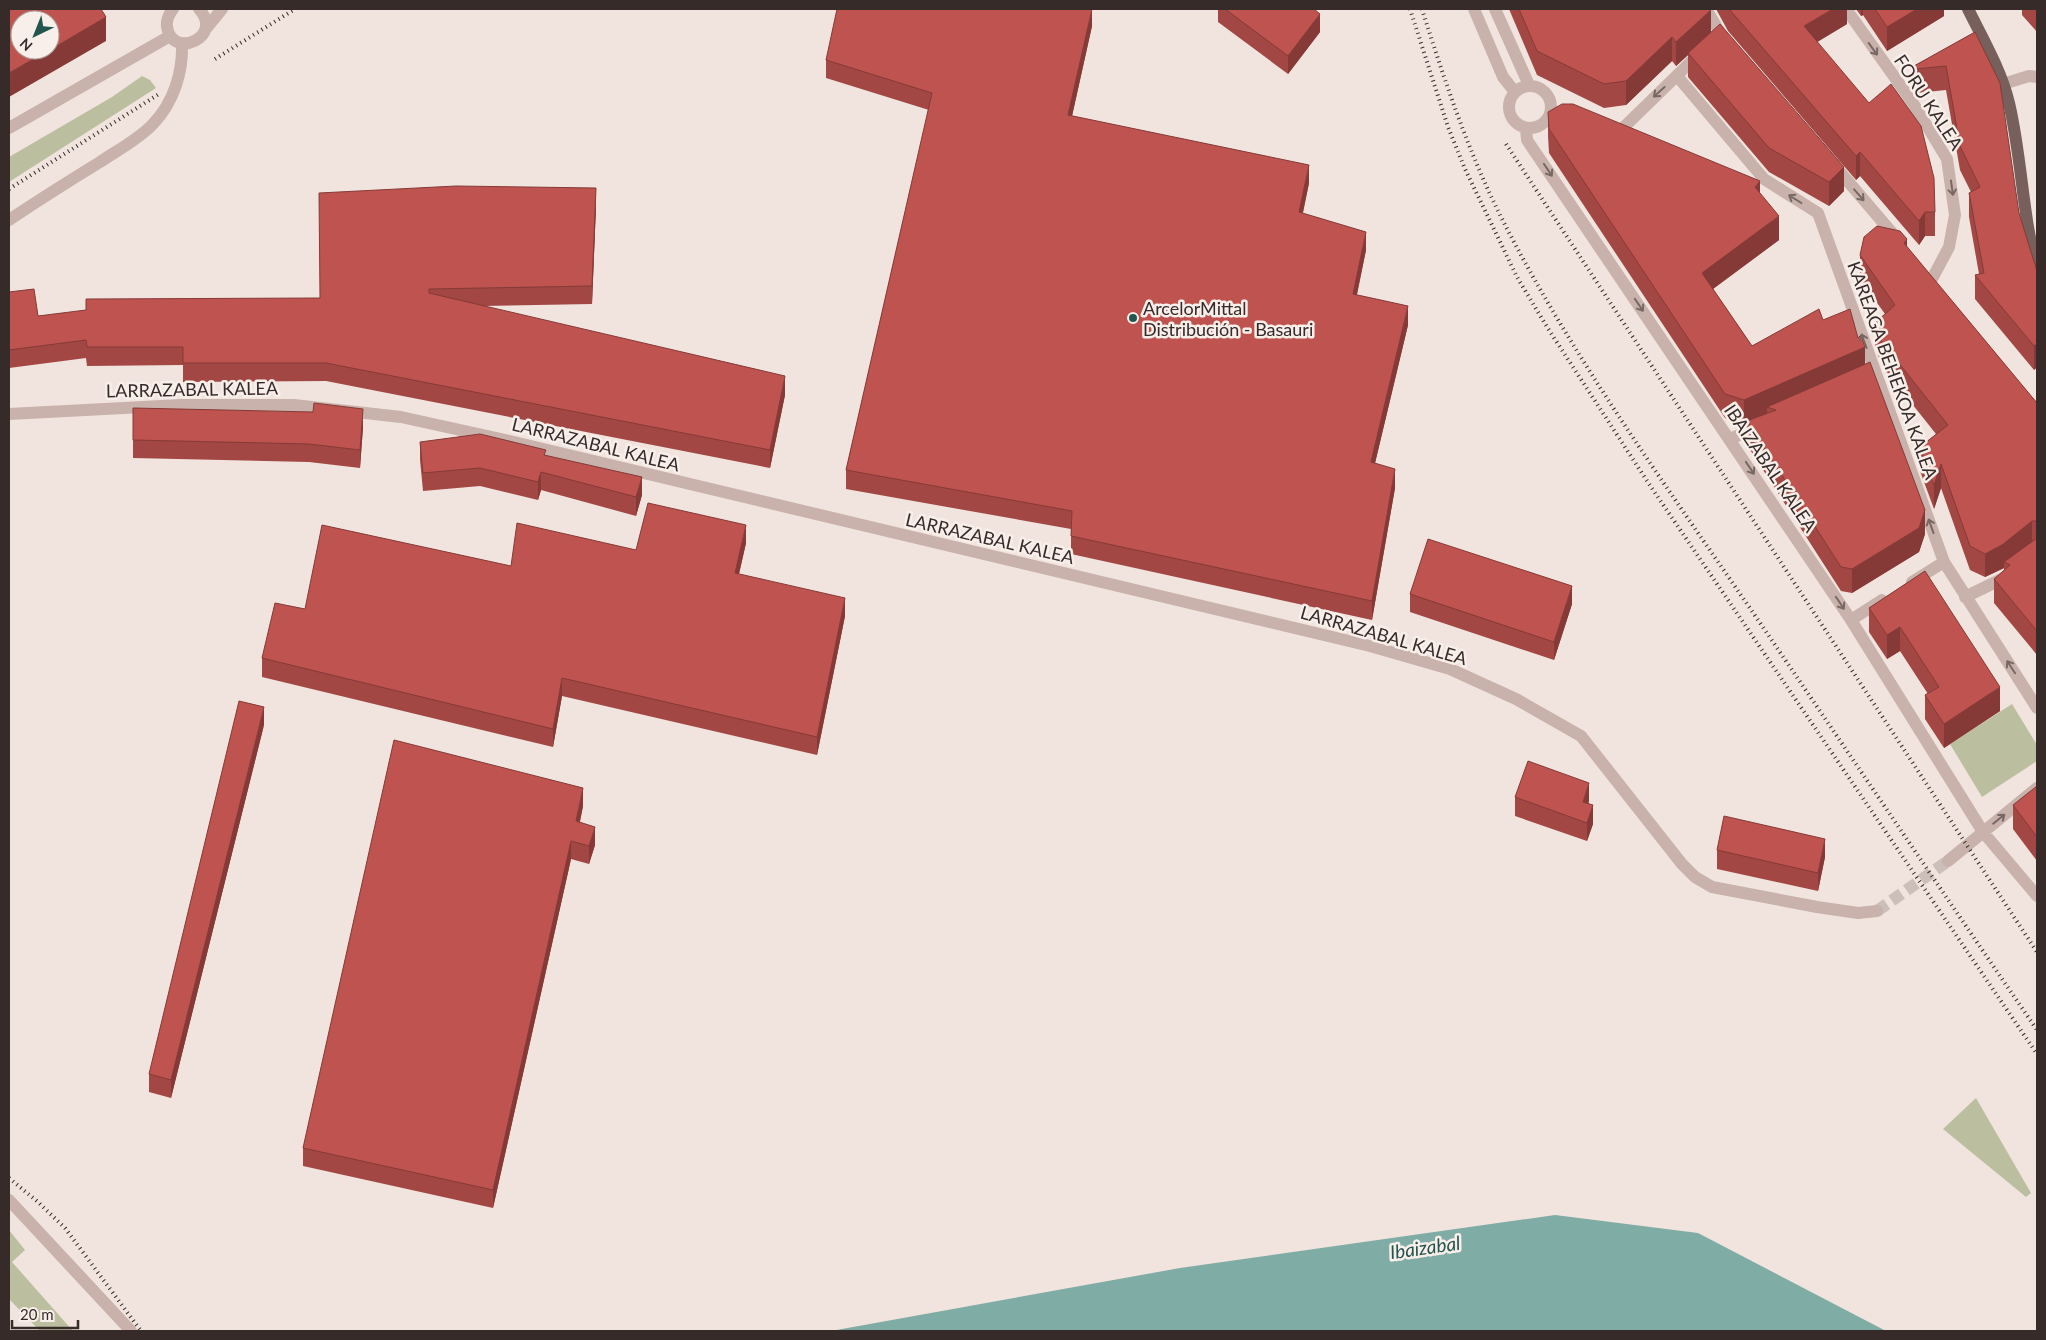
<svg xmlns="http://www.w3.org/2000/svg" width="2046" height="1340" font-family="Lato,sans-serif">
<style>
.green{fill:#bbbf9f}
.water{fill:#7faca4}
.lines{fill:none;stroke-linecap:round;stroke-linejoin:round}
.minor-tunnel{stroke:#ccbfba;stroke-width:12;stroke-dasharray:12 6;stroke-linecap:butt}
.service{stroke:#c8b2ab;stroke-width:12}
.pedestrian{stroke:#c8b2ab;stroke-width:12}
.minor{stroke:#c8b2ab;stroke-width:12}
.primary{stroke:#775f5c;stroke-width:12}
.rail{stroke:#362b29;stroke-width:4;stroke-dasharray:1 4;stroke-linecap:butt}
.wall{fill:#a34744}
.shaded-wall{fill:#853a37}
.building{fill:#be534f;stroke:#853a37}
.oneway{stroke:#786864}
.poi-dot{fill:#22554e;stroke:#f9efea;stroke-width:2}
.labels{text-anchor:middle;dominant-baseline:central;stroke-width:5;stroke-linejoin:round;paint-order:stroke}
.street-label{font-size:18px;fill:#362b29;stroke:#f9efea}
.poi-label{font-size:18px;fill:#362b29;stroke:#f9efea;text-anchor:start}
.water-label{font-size:19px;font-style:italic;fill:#22554e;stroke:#f9efea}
</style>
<rect width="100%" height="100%" fill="#f1e4de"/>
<path class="green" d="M 142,76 L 150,80 L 156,88 L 9,182 L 9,157 L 112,97 Z
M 2012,704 L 2037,745 L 2037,761 L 1982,797 L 1950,744 Z
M 1976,1098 L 2031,1193 L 2026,1197 L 1943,1129 Z
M 9,1230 L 25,1250 L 12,1262 L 73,1331 L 40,1331 L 9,1299 Z"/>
<path class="water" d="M 1555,1215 L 1698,1233 L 1886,1331 L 831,1331 L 1180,1268 Z"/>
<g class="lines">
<path class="minor-tunnel" d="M 1877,911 L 1948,861"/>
<path class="service" d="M 9,1200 L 131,1331"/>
<path class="pedestrian" d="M 1965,597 L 2008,576"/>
<path class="minor" d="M 173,9 C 169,14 166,19 167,27 C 172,60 225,37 199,9
M 1474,9 L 1503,77 L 1515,92
M 1495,9 L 1529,85
M 1706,9 L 1725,41
M 1846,9 L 1913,103 L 1947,159 L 1955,215 L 1949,247 L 1932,279
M 205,30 L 222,9
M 1677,76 L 1764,179 L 1818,213 L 1944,562 L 2037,708
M 2003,84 L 2029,76 L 2037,77
M1509 107a21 21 0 1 1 42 0a21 21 0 1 1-42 0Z
M 9,128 L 170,36
M 1526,128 L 1527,140 L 1851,620 L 1983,832 L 2037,896
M 1622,129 L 1700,53
M 1834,165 L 1899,241
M 9,220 C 39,200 69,181 100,162 C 118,150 139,139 153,124 C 174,102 183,72 182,43
M 9,414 L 181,405 L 294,405 L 401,417 L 501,439 L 1370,646 L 1450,669 L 1516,699 L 1581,736 L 1682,864 L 1695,877 L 1712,887 L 1817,907 L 1858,913 L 1877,911
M 1730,439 L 1762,425
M 1912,582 L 1944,562
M 1851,620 L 1882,600
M 1948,861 L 2037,788"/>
<path class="primary" d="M 1968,9 C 1983,39 2001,70 2009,103 C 2022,158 2022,214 2037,269"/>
<path class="rail" d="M 1410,9 L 1448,127 L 1465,169 L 1517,277 L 1547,327 L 1649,484 L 2037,1054
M 1422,9 C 1444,79 1468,151 1501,217 C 1572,357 1667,487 1756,617 C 1850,755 1943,893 2037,1030
M 215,59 L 295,9
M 1506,144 L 2037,952
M 9,189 L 159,94
M 9,1178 L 38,1202 L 65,1228 L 141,1331"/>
</g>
<path class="wall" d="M 1218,9 L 1314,9 L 1320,32 L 1288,74 L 1218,22 Z
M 1509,9 L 1710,9 L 1711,32 L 1844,191 L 1829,206 L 1769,172 L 1688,77 L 1688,55 L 1676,66 L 1672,61 L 1626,105 L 1604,108 L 1537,75 Z
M 1716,9 L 1847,9 L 1847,24 L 1817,42 L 1935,212 L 1935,236 L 1925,236 L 1919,245 L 1860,176 L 1856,180 L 1728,31 Z
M 1856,9 L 1944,9 L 1944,16 L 1887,51 L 1863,15 L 1861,16 Z
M 2022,9 L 2037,9 L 2037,32 L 2022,15 Z
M 1092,26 L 1072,116 L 1309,183 L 1303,213 L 1366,250 L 1357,295 L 1408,325 L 1375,463 L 1395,488 L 1372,620 L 1071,554 L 1071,529 L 846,489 L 846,470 L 929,110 L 826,78 L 826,60 Z
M 1975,32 L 2019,213 L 2037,271 L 2037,367 L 2034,370 L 1975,299 L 1975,275 L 1979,274 L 1969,217 L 1969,193 L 1971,192 L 1960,170 L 1946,90 L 1916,93 L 1914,90 L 1914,66 Z
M 1548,112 L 1760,193 L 1779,240 L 1713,289 L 1752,346 L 1823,320 L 1865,364 L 1925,534 L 1919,552 L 1852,593 L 1841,591 L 1747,445 L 1747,422 L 1744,424 L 1725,418 L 1549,153 L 1548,136 Z
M 596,206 L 592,304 L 484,306 L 785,395 L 770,468 L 326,381 L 183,382 L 183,365 L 87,366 L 86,358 L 9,368 L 9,292 L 38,316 L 320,298 Z
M 1907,247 L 2037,403 L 2037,655 L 1994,603 L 1994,579 L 2004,571 L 2004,568 L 1985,577 L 1970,570 L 1941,488 L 1934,509 L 1920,471 L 1920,447 L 1936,434 L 1882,366 L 1875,347 L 1875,323 L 1885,314 L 1860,279 L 1860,255 Z
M 133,408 L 363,427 L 360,468 L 309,462 L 133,458 Z
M 420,442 L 546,455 L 642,495 L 636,516 L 541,490 L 538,500 L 480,486 L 423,491 L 420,460 Z
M 746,543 L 739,574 L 845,616 L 817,755 L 562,696 L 553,747 L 262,677 L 262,658 L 305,609 L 511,566 L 636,550 Z
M 1925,571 L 2000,711 L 1944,748 L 1925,719 L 1925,695 L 1928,694 L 1900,651 L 1887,659 L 1869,632 L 1869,608 Z
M 1410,594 L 1572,604 L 1554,660 L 1410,612 Z
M 264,725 L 171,1098 L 149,1092 L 149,1074 Z
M 2037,786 L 2037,861 L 2013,829 L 2013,805 Z
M 1515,797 L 1589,801 L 1588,804 L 1593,824 L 1587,841 L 1515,816 Z
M 583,806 L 580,822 L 595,845 L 589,864 L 571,859 L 493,1208 L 303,1166 L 303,1148 Z
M 1717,850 L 1825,857 L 1818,891 L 1717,869 Z"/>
<path class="shaded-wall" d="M 1092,9 L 1092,26 L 1068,134 L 1068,115 Z
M 1833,9 L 1847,9 L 1847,24 L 1804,50 L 1804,26 Z
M 1861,9 L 1863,9 L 1863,15 L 1861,16 Z
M 1917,9 L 1944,9 L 1944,16 L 1887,51 L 1887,27 Z
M 1711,10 L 1711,34 L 1688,53 L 1688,55 L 1676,66 L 1676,42 Z
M 1320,14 L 1320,32 L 1288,74 L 1288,56 Z
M 106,17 L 106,41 L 9,97 L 9,73 Z
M 1672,37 L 1672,61 L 1626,105 L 1626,81 Z
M 1860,152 L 1860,176 L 1856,180 L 1856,156 Z
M 1309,165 L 1309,183 L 1299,230 L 1299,212 Z
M 1844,167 L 1844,191 L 1829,206 L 1829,182 Z
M 1760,181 L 1760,204 L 1755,187 Z
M 596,188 L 596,206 L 592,304 L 592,286 Z
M 1925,212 L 1925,236 L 1919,245 L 1919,221 Z
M 1779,216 L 1779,240 L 1702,297 L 1702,273 Z
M 1366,232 L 1366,250 L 1353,312 L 1353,294 Z
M 1907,239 L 1907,263 L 1904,243 Z
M 1408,306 L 1408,325 L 1371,480 L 1371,462 Z
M 2037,344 L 2037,367 L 2034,370 L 2034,346 Z
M 1865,347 L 1865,370 L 1767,407 L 1767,414 L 1744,424 L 1744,400 Z
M 785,376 L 785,395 L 770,468 L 770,450 Z
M 363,409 L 363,427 L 360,468 L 360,450 Z
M 1941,464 L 1941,488 L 1934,509 L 1934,485 Z
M 1395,469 L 1395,488 L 1372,620 L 1372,601 Z
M 541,472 L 541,490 L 538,500 L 538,482 Z
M 642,477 L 642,495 L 636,516 L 636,497 Z
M 1925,510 L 1925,534 L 1919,552 L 1852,593 L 1852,569 Z
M 2032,521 L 2032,545 L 2004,562 L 2004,568 L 2002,569 L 1985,577 L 1985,554 Z
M 746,525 L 746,543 L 735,591 L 735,573 Z
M 1572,586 L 1572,604 L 1554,660 L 1554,642 Z
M 845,598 L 845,616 L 817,755 L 817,737 Z
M 1900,627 L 1900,651 L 1887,659 L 1887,635 Z
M 562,678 L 562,696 L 553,747 L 553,729 Z
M 2000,687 L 2000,711 L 1944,748 L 1944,724 Z
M 264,707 L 264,725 L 171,1098 L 171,1080 Z
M 1589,783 L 1589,801 L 1583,820 L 1583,802 Z
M 583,788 L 583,806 L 576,839 L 576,821 Z
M 1593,805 L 1593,824 L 1587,841 L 1587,823 Z
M 595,827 L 595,845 L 589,864 L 589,846 Z
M 1825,839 L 1825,857 L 1818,891 L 1818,873 Z
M 571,841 L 571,859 L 493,1208 L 493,1190 Z"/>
<path class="building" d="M 9,9 L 101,9 L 106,17 L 50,50 L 50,20 L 20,20 L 20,50 L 49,50 L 9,73 Z
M 837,9 L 1092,9 L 1068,115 L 1309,165 L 1299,212 L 1366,232 L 1353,294 L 1408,306 L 1371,462 L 1395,469 L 1372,601 L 1071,536 L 1072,511 L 846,470 L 932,93 L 826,60 Z
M 1225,9 L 1314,9 L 1320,14 L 1288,56 Z
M 1519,9 L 1710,9 L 1711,10 L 1676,42 L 1672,37 L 1626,81 L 1604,84 L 1537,51 Z
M 1729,9 L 1833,9 L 1804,26 L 1869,103 L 1891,84 L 1921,126 L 1934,178 L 1935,212 L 1925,212 L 1919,221 L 1860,152 L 1856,156 Z
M 1875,9 L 1917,9 L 1887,27 Z
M 1720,24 L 1844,167 L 1829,182 L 1769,148 L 1688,53 Z
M 1975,32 L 2000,83 L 2019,213 L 2037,271 L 2037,344 L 2034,346 L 1975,275 L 1984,273 L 1969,193 L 1980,187 L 1960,146 L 1946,66 L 1916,69 L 1914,66 Z
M 1562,104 L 1573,104 L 1760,181 L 1755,187 L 1779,216 L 1702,273 L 1752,346 L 1819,309 L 1823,320 L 1850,309 L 1858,338 L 1861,335 L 1865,347 L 1744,400 L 1725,394 L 1549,129 L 1548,112 Z
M 456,186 L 596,188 L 592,286 L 429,289 L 429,293 L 785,376 L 770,450 L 326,363 L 183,363 L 183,347 L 87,347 L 86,340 L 9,350 L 9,292 L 34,289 L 38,316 L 86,310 L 86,299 L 320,298 L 319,193 Z
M 1877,226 L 1900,231 L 1907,239 L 1904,243 L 2037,403 L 2037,521 L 2032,521 L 2002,545 L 1985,554 L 1970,546 L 1941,464 L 1934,485 L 1920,447 L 1948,425 L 1882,342 L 1875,323 L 1895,305 L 1860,255 L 1864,237 Z
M 1870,362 L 1925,510 L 1919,528 L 1852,569 L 1841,567 L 1747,421 L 1776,410 L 1767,407 Z
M 314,403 L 363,409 L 360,450 L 309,444 L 133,440 L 133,408 L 313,412 Z
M 480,434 L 546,450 L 544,455 L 642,477 L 636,497 L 541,472 L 538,482 L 480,468 L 423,473 L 420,442 Z
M 648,503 L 746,525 L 735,573 L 845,598 L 817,737 L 562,678 L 553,729 L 262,658 L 275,603 L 305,609 L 322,525 L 511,566 L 517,523 L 636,550 Z
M 2037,538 L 2037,631 L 1994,579 L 2010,565 L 2004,562 Z
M 1428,539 L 1572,586 L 1554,642 L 1410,594 Z
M 1925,571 L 2000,687 L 1944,724 L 1925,695 L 1939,687 L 1900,627 L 1887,635 L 1869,608 Z
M 239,701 L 264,707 L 171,1080 L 149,1074 Z
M 394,740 L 583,788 L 576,821 L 595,827 L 589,846 L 571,841 L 493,1190 L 303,1148 Z
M 1528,761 L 1589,783 L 1583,802 L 1593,805 L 1587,823 L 1515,797 Z
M 2037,786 L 2037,837 L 2013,805 Z
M 1724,816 L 1825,839 L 1818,873 L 1717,850 Z"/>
<defs><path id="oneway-shaft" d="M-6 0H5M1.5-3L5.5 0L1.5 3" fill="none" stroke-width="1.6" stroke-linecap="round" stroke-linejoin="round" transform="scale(1.25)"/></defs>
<g class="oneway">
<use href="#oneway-shaft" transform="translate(1873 49) rotate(54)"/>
<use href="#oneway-shaft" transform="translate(1659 92) rotate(138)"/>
<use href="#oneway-shaft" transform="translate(1548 170) rotate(56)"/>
<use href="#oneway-shaft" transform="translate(1952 188) rotate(82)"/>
<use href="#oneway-shaft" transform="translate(1859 195) rotate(49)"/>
<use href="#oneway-shaft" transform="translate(1795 199) rotate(-148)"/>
<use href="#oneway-shaft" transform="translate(1639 305) rotate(56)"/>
<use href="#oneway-shaft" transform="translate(1864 341) rotate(-110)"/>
<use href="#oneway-shaft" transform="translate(1750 468) rotate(56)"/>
<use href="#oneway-shaft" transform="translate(1931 526) rotate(-110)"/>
<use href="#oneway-shaft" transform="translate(1840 603) rotate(56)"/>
<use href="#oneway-shaft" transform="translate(2011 667) rotate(-123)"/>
<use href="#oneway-shaft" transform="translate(1999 819) rotate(-39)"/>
</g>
<circle class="poi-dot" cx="1133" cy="318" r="5"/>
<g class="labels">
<g class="street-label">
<text transform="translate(1929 102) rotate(57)">FORU KALEA</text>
<text transform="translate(1893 370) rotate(70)">KAREAGA BEHEKOA KALEA</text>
<text transform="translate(192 389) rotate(-1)">LARRAZABAL KALEA</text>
<text transform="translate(596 444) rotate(14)">LARRAZABAL KALEA</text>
<text transform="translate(1771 468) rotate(56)">IBAIZABAL KALEA</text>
<text transform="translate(990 538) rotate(13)">LARRAZABAL KALEA</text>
<text transform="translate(1384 635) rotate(16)">LARRAZABAL KALEA</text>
</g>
<g class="poi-label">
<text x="1143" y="308">ArcelorMittal<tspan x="1143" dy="21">Distribución - Basauri</tspan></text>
</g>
<g class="water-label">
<text transform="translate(1425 1247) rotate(-8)">Ibaizabal</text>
</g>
</g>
<rect width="2046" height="1340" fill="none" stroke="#362b29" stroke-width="20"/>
<g transform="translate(35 35) rotate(223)"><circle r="24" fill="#f9efea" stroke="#aba19d"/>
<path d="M0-4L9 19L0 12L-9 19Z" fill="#22554e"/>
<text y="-8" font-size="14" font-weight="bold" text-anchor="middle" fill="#362b29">N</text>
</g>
<path d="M12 1320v8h66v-8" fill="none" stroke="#362b29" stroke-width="2.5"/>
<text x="20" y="1320" font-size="15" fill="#362b29" stroke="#f9efea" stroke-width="4" paint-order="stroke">20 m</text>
</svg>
